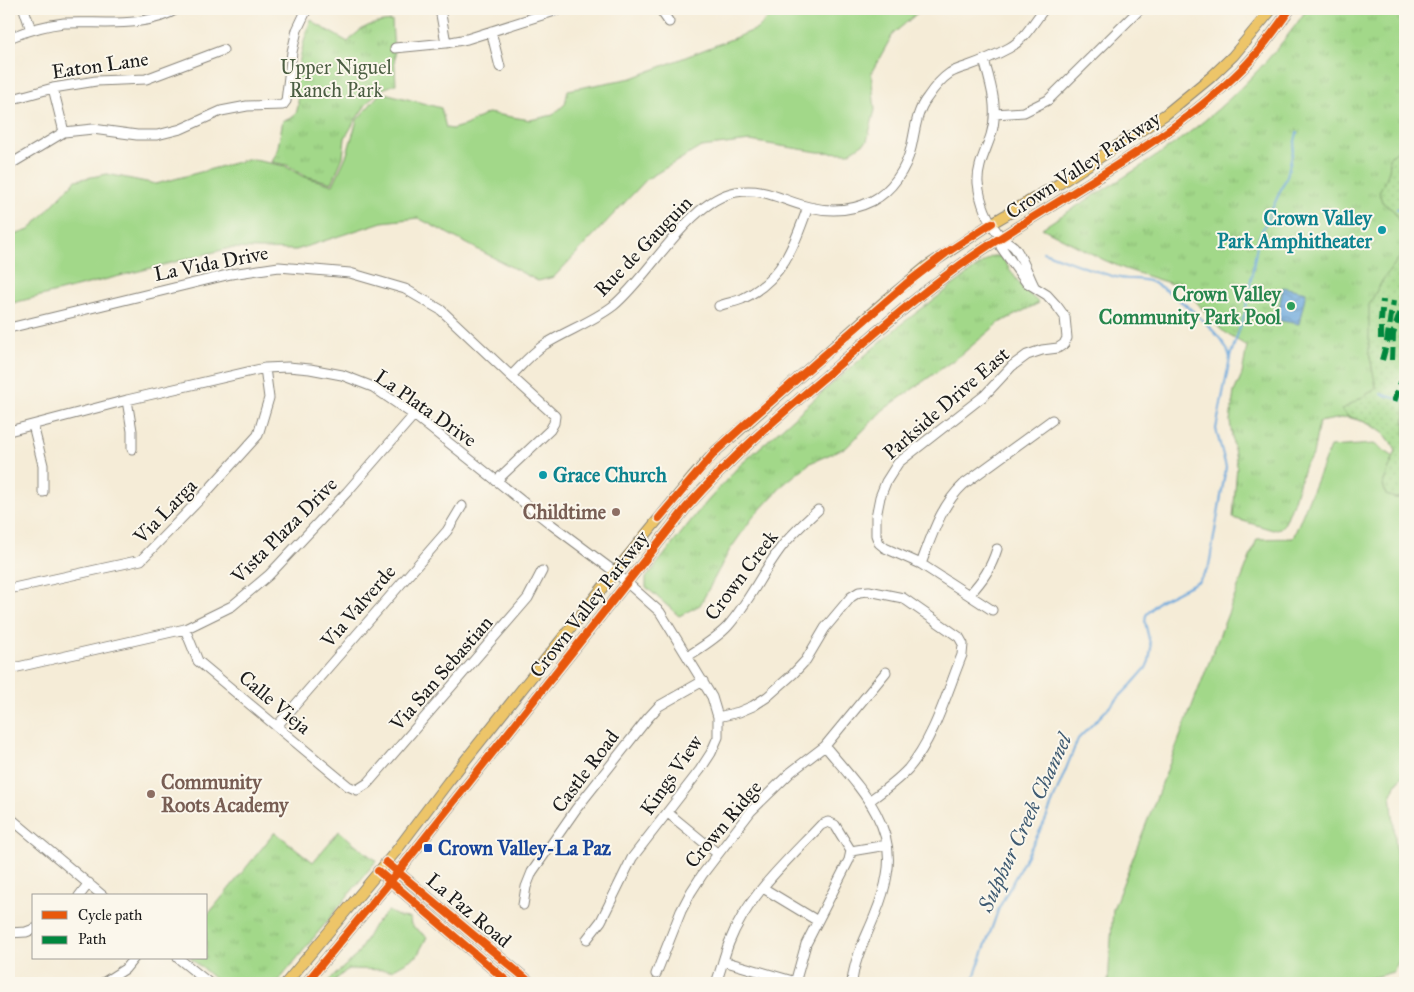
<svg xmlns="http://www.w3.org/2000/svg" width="1414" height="992" font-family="'IM FELL Great Primer',serif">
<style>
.grass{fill:#a2d889;stroke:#5f7a52}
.park{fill:url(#park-tufts);stroke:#5f7a52}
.garden{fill:url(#garden-dots);stroke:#5f7a52}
.water{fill:url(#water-waves);stroke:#43627c}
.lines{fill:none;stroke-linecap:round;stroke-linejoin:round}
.stream{stroke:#6aa7dc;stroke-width:2}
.minor-casing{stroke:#88847a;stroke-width:11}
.major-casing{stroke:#88847a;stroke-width:12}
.minor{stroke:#fff;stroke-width:9}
.major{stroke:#edc569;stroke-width:10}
.quiet{stroke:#00873e;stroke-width:6;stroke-dasharray:12 6;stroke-linecap:butt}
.cycleway-casing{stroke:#fbf7ec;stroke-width:11}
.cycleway{stroke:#e8590c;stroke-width:8}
.culture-dot{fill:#0f9aa8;stroke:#fbf7ec;stroke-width:2}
.leisure-dot{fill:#2e9e5b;stroke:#fbf7ec;stroke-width:2}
.education-dot{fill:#8d6e63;stroke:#fbf7ec;stroke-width:2}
.transit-dot{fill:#1a4fb4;stroke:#fbf7ec;stroke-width:2}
.labels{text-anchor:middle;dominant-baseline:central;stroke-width:4;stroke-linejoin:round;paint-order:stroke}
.street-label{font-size:20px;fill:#1c1c1c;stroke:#fbf7ec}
.park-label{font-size:20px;fill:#4b5e42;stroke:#fbf7ec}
.culture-label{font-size:20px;font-weight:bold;fill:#0d838f;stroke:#fbf7ec;text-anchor:end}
.leisure-label{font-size:20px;font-weight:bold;fill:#27864d;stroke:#fbf7ec;text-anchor:end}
.education-label{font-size:20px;font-weight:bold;fill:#785e54;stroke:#fbf7ec;text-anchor:end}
.transit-label{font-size:20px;font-weight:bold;fill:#164399;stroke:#fbf7ec;text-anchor:start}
.water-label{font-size:21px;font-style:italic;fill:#3f5b72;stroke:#fbf7ec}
</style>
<defs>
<pattern id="park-tufts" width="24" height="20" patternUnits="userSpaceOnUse" patternTransform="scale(1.25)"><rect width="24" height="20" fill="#a2d889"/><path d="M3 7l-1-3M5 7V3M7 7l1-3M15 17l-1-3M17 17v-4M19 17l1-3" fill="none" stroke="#8bb976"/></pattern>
<pattern id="garden-dots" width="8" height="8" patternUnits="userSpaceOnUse" patternTransform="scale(1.25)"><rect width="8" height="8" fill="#a2d889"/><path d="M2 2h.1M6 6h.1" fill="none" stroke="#8bb976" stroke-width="1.8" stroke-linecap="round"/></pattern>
<pattern id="water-waves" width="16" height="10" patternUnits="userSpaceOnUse" patternTransform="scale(1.25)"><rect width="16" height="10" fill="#6aa7dc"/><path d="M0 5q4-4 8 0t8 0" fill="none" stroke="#5687b2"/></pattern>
</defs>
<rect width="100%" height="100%" fill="#fbf7ec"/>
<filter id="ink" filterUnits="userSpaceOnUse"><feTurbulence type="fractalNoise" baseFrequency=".02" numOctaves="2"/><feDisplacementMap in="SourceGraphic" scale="10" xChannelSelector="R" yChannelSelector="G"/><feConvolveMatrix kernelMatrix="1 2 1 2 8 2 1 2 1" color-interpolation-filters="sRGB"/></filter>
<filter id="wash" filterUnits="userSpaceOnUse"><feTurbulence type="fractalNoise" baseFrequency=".0096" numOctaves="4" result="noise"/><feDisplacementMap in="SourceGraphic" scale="20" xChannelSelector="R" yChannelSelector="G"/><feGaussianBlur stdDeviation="1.12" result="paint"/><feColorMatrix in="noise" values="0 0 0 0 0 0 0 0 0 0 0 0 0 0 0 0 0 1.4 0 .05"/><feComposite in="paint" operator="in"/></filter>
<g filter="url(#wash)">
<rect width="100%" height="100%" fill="#f5ecd7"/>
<path class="grass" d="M 777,9 L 922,9 L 893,34 L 871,73 L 875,110 L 867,141 L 849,153 L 818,152 L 750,141 L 701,147 L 647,179 L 554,277 L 538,281 L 418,218 L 382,222 L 296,250 L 230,248 L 9,304 L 9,237 L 29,230 L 76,180 L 107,174 L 156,184 L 249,159 L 285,166 L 302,176 L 333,185 L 347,154 L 357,120 L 381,92 L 441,108 L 446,128 L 452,129 L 466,125 L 488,113 L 530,120 L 553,115 L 565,104 L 568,90 L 632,78 L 757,29 Z
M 1374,444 L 1405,464 L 1405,771 L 1391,793 L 1405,949 L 1393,972 L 1367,979 L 1333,980 L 1330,983 L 1108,983 L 1113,909 L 1257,539 L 1293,538 L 1330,447 Z
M 388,911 L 400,917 L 410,918 L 411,925 L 427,937 L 417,956 L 392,970 L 348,969 L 332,983 L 326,983 L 357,955 L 374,925 Z"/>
<path class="park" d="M 1307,9 L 1405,9 L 1405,498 L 1395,498 L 1386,495 L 1383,484 L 1396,451 L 1387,435 L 1365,422 L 1347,417 L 1319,422 L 1313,455 L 1305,465 L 1293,503 L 1285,523 L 1280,528 L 1273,530 L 1233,518 L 1237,465 L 1233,444 L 1230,421 L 1234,392 L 1242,374 L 1247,346 L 1225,333 L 1214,323 L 1185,288 L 1125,269 L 1104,260 L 1042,228 C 1096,193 1154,162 1204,121 C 1242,90 1280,49 1307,9 Z
M 311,19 L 316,24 L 348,42 C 362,26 371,23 392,21 L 396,84 L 380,90 L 368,102 L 356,119 L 345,138 L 343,157 L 332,183 L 305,176 L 287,165 L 272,162 L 277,152 L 283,120 C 289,120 296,117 297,110 C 300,102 296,95 296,87 C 298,63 303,42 311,19 Z
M 992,256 L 1001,256 L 1021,286 L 1039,303 L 999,323 L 962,354 L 883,410 L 847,447 L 810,463 L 784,484 L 753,517 L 729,551 L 700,605 L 679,616 L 646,587 L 646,578 L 697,513 L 738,467 L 818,396 L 900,325 Z
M 339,831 L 376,861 L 277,983 L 220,983 L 190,958 L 206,958 L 206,917 L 275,832 L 313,862 Z"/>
<path class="garden" d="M 1405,143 L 1405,498 L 1395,498 L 1386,495 L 1383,484 L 1396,451 C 1388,436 1381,429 1365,422 C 1355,418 1348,418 1341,410 L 1374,390 L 1376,387 L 1369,352 L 1369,305 L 1382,281 L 1399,258 L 1403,250 L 1404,239 L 1401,225 L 1394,211 L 1382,202 L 1379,192 C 1385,180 1392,171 1389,158 Z"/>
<path class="water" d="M 1283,287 L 1306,292 L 1299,324 L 1277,320 Z"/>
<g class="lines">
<path class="stream" d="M 1397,209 L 1405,208
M 1401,260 L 1405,262
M 1230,357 L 1245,313 L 1258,240 L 1287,176 L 1297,133
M 1381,394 L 1405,401
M 972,983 L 999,908 L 1045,821 L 1078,739 L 1131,685 L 1146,668 L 1149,661 L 1151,648 L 1145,622 L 1146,615 L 1159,601 L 1199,581 L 1209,566 L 1226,467 L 1216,429 L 1230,358 C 1226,335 1172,291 1151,282 C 1142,278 1130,280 1120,278 C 1094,272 1069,261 1043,252"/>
</g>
</g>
<g filter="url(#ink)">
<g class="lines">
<defs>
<path id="minor" d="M 24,9 L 31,30
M 440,9 L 446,43
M 660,9 L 669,22
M 491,31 L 500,67
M 9,38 C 26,31 45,25 64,23 C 100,21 144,29 177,9
M 395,48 L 446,43 L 467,39 L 561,9
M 984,60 C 991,85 999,109 991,135 C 986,151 977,166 978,183 C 980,202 988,221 1000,236 C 1004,241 1011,243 1015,248 C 1023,259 1028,274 1034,286
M 53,88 L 64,132
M 9,100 L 53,88 L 96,81 L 146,79 L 223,50
M 995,114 L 1024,112 L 1048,100 L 1140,9
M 9,165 L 64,132 L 93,129 L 137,135 L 157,135 L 181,129 L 221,111 L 247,106 L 283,105 L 286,101 L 292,52 L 297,30 L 307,9
M 719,306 C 726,303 735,302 742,299 C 782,280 794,246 808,207
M 9,328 L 231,274 L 279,267 L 350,273 L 405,289 L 441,310 L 511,376 L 555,416 L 554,423 L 550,430 L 496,481
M 511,376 C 521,366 532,353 544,345 C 566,331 592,322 613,306 C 650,276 689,200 736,192 C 766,187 782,201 809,207 C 830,212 852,211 872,201 C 892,191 906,169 911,148 C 915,132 916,112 927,98 C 933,89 941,79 950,73 C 955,70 962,68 968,66 C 982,61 996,55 1009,48 C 1024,40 1034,22 1044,9
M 127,400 L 132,431 L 132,449
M 33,425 L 43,465 L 43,492
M 9,431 L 127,400 L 265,368 L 288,367 L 310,369 L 342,375 L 373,387 L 414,415 L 552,525 L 615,572 L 660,612 L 712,697 L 718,717
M 921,564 C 932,535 941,505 964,484 L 1052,420
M 9,589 L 141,560 L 202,497 L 258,435 L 269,398 L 265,368
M 969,595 C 983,580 991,568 997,549
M 992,610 L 921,564 L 885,548 L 879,543 L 876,535 L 876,517 L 880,497 L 886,482 L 898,463 L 985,395 L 1012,366 L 1027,355 L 1042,350 L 1058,348 L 1064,344 L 1067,338 L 1065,317 L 1057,306 L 1047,295 L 1026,282 L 1001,247 L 1001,238
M 185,629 L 198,661 L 348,786 L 357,790 L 368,783 L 528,598 L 542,571
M 688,656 C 702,647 717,638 728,626 C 750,601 763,570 783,545 C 794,532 806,521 818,510
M 9,669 L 185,629 L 232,606 L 269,575 L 347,492 L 414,415
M 277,726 L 447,531 L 462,506
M 825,746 C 855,783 897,822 887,875 C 885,888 880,903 875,915 C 866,938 854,958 852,983
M 668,813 L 718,854
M 9,817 L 103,896
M 763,888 L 816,920
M 79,896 L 89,883
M 523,905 L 526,887 L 532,872 L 576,809 L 648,718 L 659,706 L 703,681
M 9,933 L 26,932 L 34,929
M 587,939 L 601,921 L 632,858 L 700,770 L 711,753 L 718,737 L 718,717 L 739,712 L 753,706 L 767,697 L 793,674 L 806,660 L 825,628 L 851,597 L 859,592 L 869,591 L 903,598 L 959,637 L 963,644 L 962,655 C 947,692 934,739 908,769 C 896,782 883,791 869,801
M 178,958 L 209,983
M 723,961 L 796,982
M 656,974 L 681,911 L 691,892 L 702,875 L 751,811 L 791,772 L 825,746 L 886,672
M 103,983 L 125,969 L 134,958
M 716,983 C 721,970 724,956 729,943 C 747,896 788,860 821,825 L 828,822 L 835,825 L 851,851 L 887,845
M 795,983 L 806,944 L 849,860 L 851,851"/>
<path id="major" d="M 386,862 L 531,983
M 378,871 L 509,983
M 286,983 L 396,851 L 448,782 L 615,572 L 692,478 L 716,451 L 885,301 L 926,267 L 992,223 L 1059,184 L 1166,114 L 1211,77 L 1233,56 L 1272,9
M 306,983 L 398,872 L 686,508 C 731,457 781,414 833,370 C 884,325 934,281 991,244 C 1076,188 1170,141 1243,68 C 1261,50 1276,29 1290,9"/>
</defs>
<use href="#minor" class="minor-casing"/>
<use href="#major" class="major-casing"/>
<use href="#minor" class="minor"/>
<use href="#major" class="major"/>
<path class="quiet" d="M 1403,145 L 1405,146
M 1381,339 L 1381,320 L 1383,300
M 1382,360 L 1387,342 L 1393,301
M 1392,360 L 1393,334 L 1405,299
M 1394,402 L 1401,382"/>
<defs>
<path id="cycleway" d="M 659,518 L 716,451 L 750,420 L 906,284 L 946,253 L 992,223
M 386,862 L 531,983
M 378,871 L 509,983
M 306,983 L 398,872 L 686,508 C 731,457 781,414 833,370 C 884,325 934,281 991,244 C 1076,188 1170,141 1243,68 C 1261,50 1276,29 1290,9"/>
</defs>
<use href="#cycleway" class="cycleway-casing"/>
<use href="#cycleway" class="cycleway"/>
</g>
</g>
<g class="culture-dot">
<circle cx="1382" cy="230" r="5"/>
<circle cx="543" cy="475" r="5"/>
</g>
<circle class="leisure-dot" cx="1291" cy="306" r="5"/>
<g class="education-dot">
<circle cx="616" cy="512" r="5"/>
<circle cx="151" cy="794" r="5"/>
</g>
<rect class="transit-dot" x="423" y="843" width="10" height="10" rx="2.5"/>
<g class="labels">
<g class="street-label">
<text transform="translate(100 65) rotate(-8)">Eaton Lane</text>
<text transform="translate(1083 165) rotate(-33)">Crown Valley Parkway</text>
<text transform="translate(643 246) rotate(-46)">Rue de Gauguin</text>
<text transform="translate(211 263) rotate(-11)">La Vida Drive</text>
<text transform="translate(946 403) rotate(-41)">Parkside Drive East</text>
<text transform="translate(426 408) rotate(35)">La Plata Drive</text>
<text transform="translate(165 511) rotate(-46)">Via Larga</text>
<text transform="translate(284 530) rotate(-45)">Vista Plaza Drive</text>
<text transform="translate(741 575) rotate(-53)">Crown Creek</text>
<text transform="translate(589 604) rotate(-52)">Crown Valley Parkway</text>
<text transform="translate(358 606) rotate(-49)">Via Valverde</text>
<text transform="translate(441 673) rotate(-49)">Via San Sebastian</text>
<text transform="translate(275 702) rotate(40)">Calle Vieja</text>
<text transform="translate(585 771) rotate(-53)">Castle Road</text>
<text transform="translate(671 775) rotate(-55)">Kings View</text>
<text transform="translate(723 824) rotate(-50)">Crown Ridge</text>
<text transform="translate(469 910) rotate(40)">La Paz Road</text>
</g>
<g class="park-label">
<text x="336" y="67">Upper Niguel<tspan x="336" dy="23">Ranch Park</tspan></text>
</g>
<g class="culture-label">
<text x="1372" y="218">Crown Valley<tspan x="1372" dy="23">Park Amphitheater</tspan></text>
<text x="553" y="475" text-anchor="start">Grace Church</text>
</g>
<g class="leisure-label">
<text x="1281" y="294">Crown Valley<tspan x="1281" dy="23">Community Park Pool</tspan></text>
</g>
<g class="education-label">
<text x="606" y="512">Childtime</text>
<text x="161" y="782" text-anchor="start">Community<tspan x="161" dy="23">Roots Academy</tspan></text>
</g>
<g class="transit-label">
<text x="438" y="848">Crown Valley-La Paz</text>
</g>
<g class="water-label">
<text transform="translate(1025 823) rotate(-65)">Sulphur Creek Channel</text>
</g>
</g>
<rect width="1414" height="992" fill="none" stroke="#fbf7ec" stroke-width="30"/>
<rect x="32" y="894" width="175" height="65" fill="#fbf7ec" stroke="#a29f99"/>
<rect x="42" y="911" width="25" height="8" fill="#e8590c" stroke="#a29f99"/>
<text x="78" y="920" font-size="15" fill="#1c1c1c">Cycle path</text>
<rect x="42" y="936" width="25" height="8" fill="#00873e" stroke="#a29f99"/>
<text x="78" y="944" font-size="15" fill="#1c1c1c">Path</text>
</svg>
